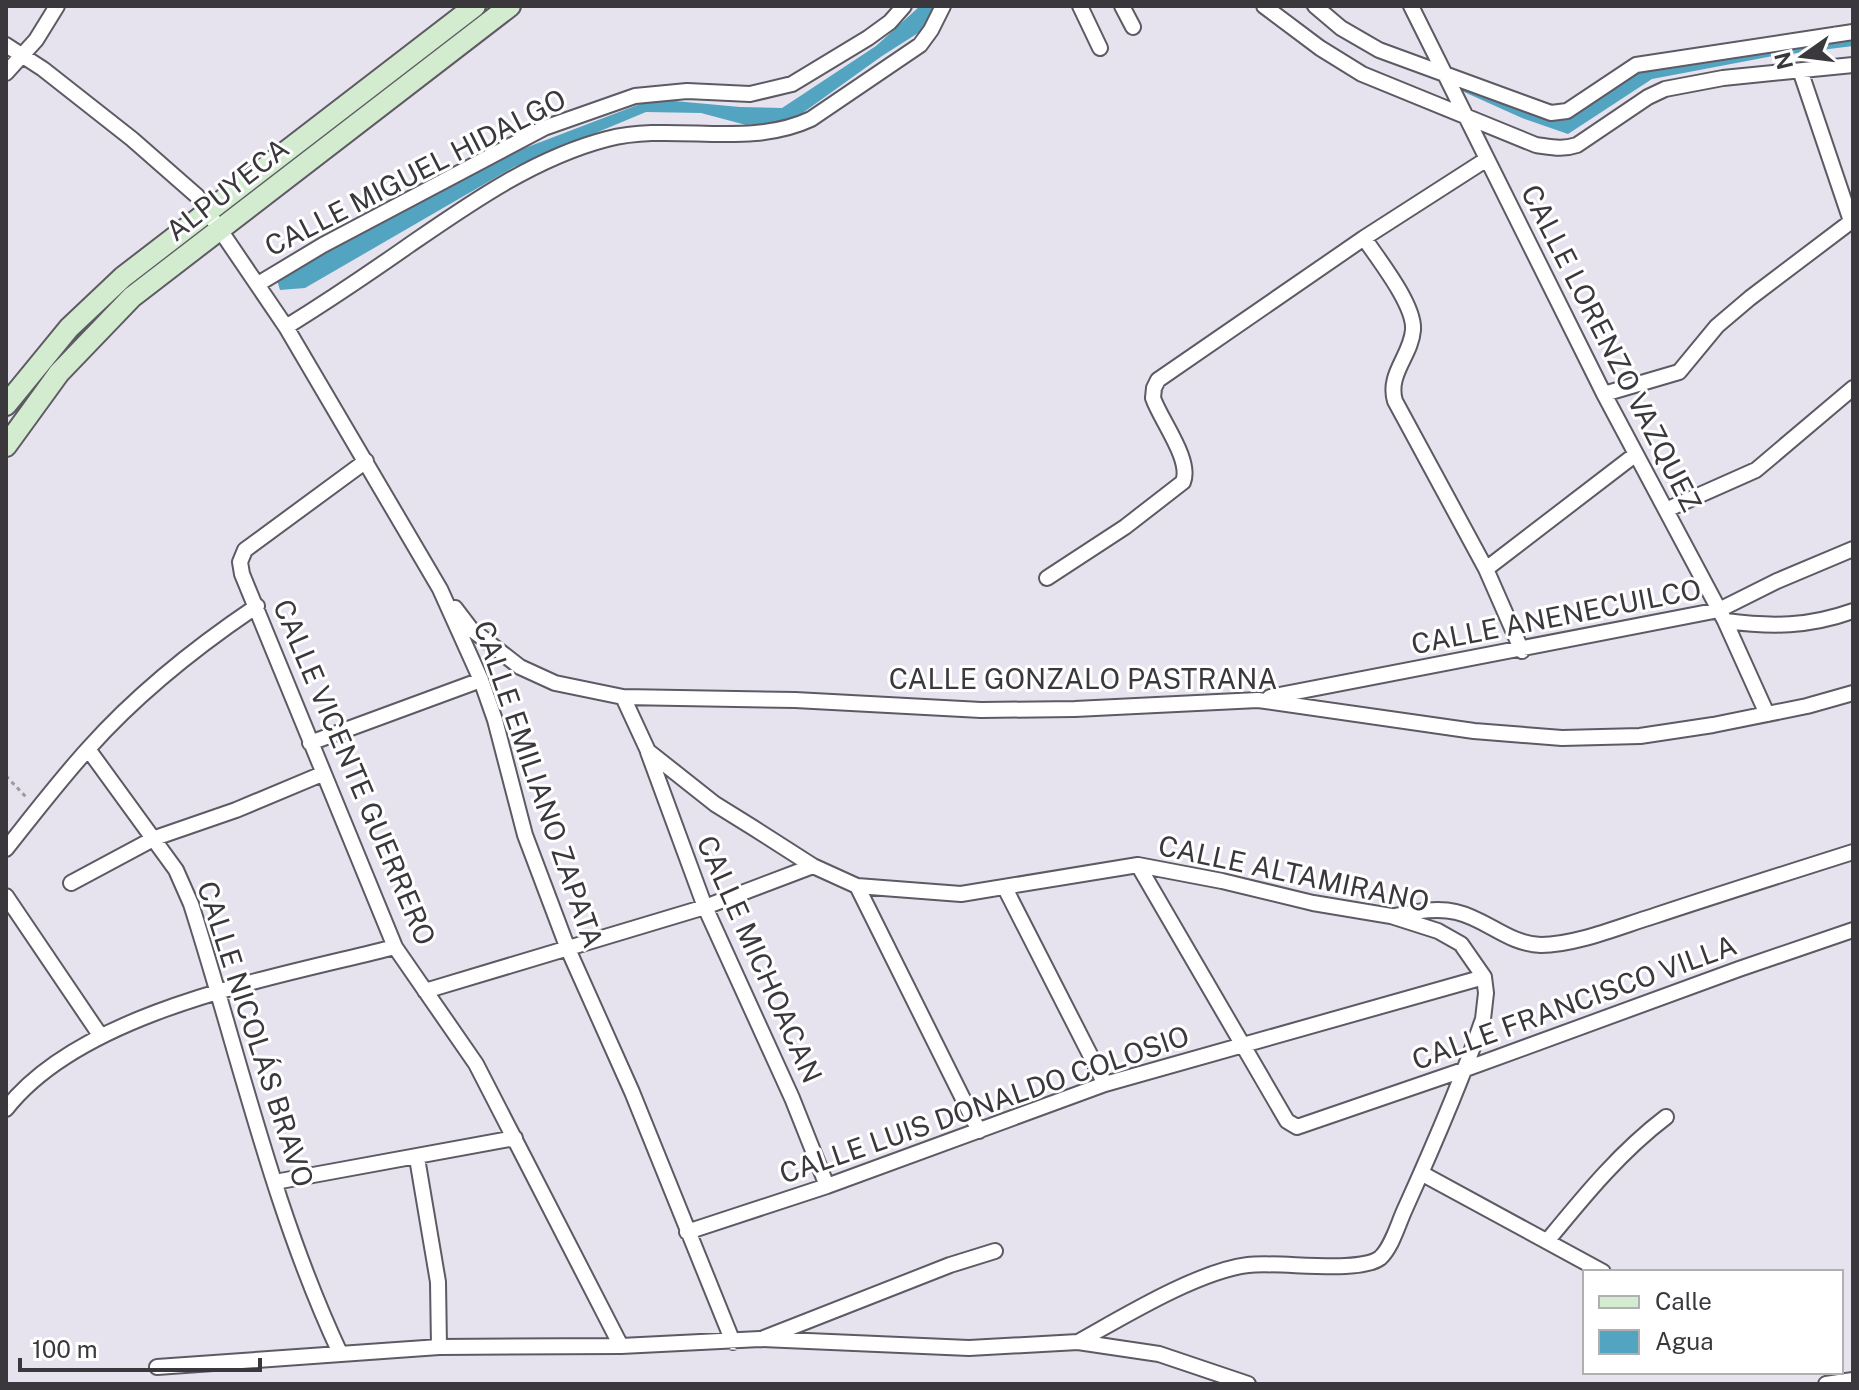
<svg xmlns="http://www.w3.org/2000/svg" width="1859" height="1390" font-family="'Public Sans',sans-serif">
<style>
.water{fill:#53a4c1}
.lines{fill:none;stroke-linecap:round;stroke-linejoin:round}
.street-casing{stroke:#5d5a63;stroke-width:18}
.secondary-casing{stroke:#5d5a63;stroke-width:24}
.path{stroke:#9d99a1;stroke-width:3;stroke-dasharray:4 4;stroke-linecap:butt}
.street{stroke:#fff;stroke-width:14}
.secondary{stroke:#d3ecd0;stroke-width:20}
.labels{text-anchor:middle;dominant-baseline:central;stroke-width:6;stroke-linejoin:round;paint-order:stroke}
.street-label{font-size:28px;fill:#3a383c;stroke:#fff}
</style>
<rect width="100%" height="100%" fill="#e7e3ee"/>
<path class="water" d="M 920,6 L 933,6 L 926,28 L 882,56 L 790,122 L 746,125 L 701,113 L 646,112 L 514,167 L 305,288 L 280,290 L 276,277 L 504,156 L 653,99 L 740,107 L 782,108 L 876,46 Z
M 1303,6 L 1318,6 L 1394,57 L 1569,119 L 1639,70 L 1853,35 L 1853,46 L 1773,56 L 1652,79 L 1568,134 L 1522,118 L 1337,35 Z"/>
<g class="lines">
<defs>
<path id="street" d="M 1080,6 L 1100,48
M 1122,6 L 1133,27
M 1264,6 L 1320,48 L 1362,74 L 1536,145 C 1551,147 1562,150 1577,145 L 1648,97 L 1665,89 L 1723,78 L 1853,65
M 1315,6 L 1341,28 L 1379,50 L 1551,113 L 1567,111 L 1636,65 L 1853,32
M 1411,6 L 1604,394 L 1725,621 L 1767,714
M 6,45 L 43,69 L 132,139 L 197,196 L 286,327 L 440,589 L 481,680 L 495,720 L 525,835 L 568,949 L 632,1092 L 733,1342
M 6,73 L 36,40 L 57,6
M 1801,73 L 1851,221
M 1364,238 C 1378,259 1415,305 1413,330 C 1411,356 1387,374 1395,401 L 1486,569 L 1522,651
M 258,284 L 323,245 L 544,128 L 635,96 L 687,91 L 750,94 L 792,84 L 868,38 L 890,22 L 904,6
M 286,327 C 328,301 368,274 408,246 C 469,204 534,158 607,139 C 674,122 747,149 811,119 L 920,45 L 931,30 L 943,6
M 1604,394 L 1679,372 L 1717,326 L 1750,298 L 1853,220
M 366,461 L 245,550 L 240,562 L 242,574 L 395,947 L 476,1064 L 621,1346
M 1666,510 L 1756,470 L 1853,388
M 1486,569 L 1636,454
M 1047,578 L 1125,527 L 1183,482 C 1192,460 1161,421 1153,398 L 1154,388 L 1158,380 L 1364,238 L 1487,159
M 455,608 L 471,629 L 520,667 L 555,683 L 623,697 L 795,700 L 981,710 L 1075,709 L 1258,700 L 1474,731 L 1562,738 L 1640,736 L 1713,725 L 1807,706 L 1853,693
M 1725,621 C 1772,627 1808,627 1853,611
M 623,697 L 648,751 L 715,804 L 752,827 L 813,866 L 857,886 L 961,894 L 1138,865 L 1222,881 L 1313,903 L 1391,916 L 1438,931 L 1461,944 L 1484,977 L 1486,993 L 1483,1019 C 1461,1083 1433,1147 1405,1209 C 1398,1224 1392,1247 1380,1258 C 1359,1274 1279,1261 1248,1265 C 1198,1271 1123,1317 1078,1342
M 1270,697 L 1719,610 L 1777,581 L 1853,549
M 310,743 L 481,680
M 88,749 L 176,870 L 191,904 C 239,1054 273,1210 340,1353
M 648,752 L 705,907 L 792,1098 L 827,1186
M 6,849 C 33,815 59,781 88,749 C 137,694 196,647 257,606
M 1138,865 L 1287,1121 L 1297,1127 L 1463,1070 L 1739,969 L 1853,930
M 71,883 L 155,838 L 236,810 L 322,774
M 857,886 L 979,1131
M 1005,888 L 1105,1084
M 6,896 L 100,1035
M 1395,916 C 1415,912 1436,907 1456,912 C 1487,919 1508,944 1541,945 C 1576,945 1621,926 1654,916 C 1720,894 1787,873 1853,852
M 425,991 L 705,907 L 813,866
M 6,1109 C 83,1010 277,977 395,947
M 417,1158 L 438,1282 L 439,1347
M 1421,1173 L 1603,1272
M 275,1182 L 515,1138
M 687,1232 L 827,1186 L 1105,1084 L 1484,977
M 1548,1240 C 1585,1195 1620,1152 1666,1117
M 764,1338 L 950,1265 L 995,1251
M 157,1367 L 439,1347 L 621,1346 L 760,1339 L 969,1348 L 1078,1342 L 1159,1354 L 1248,1384
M 1826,1384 L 1853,1380"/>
<path id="secondary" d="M 6,405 L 69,328 L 123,277 L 475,6
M 6,446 L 59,373 L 132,297 L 510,6"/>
</defs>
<use href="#street" class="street-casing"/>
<use href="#secondary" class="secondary-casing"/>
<path class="path" d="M 6,776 L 27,798"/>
<use href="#street" class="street"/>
<use href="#secondary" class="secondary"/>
</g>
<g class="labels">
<g class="street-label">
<text transform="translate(415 172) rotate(-27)">CALLE MIGUEL HIDALGO</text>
<text transform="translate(227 189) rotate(-38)">ALPUYECA</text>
<text transform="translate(1612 348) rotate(63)">CALLE LORENZO VAZQUEZ</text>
<text transform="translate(1556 616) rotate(-11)">CALLE ANENECUILCO</text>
<text x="1083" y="678">CALLE GONZALO PASTRANA</text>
<text transform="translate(355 772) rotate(67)">CALLE VICENTE GUERRERO</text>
<text transform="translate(539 784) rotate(71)">CALLE EMILIANO ZAPATA</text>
<text transform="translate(1294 873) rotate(12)">CALLE ALTAMIRANO</text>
<text transform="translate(760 959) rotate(66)">CALLE MICHOACAN</text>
<text transform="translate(1574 1002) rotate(-20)">CALLE FRANCISCO VILLA</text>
<text transform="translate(256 1034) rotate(72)">CALLE NICOLÁS BRAVO</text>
<text transform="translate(984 1104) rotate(-19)">CALLE LUIS DONALDO COLOSIO</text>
</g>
</g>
<rect width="1859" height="1390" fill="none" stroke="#3a383c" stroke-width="16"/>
<rect x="1583" y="1270" width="260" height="104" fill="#ffffff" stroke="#b0afb1" stroke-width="2"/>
<rect x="1599" y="1296" width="40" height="12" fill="#d3ecd0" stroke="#b0afb1" stroke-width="2"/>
<text x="1655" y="1310" font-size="24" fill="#3a383c">Calle</text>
<rect x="1599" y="1330" width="40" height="24" fill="#53a4c1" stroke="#b0afb1" stroke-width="2"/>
<text x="1655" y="1350" font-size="24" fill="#3a383c">Agua</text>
<g transform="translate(1803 56) rotate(256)" stroke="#ffffff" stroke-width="6" paint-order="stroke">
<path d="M0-6L14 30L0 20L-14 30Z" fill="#3a383c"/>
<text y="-12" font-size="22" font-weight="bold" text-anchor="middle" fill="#3a383c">N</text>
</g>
<path d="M20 1358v12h240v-12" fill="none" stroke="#3a383c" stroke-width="4"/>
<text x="32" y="1358" font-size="24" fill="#3a383c" stroke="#ffffff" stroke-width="6" paint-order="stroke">100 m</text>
</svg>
